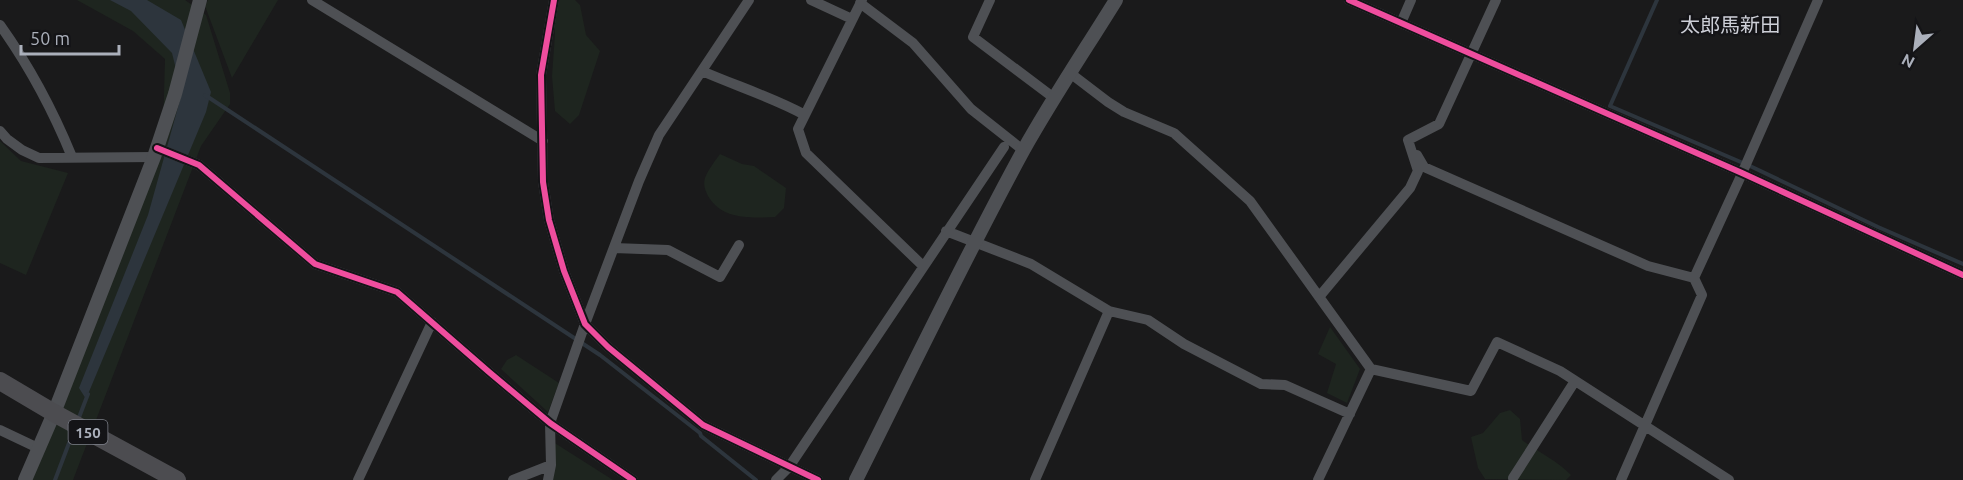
<svg xmlns="http://www.w3.org/2000/svg" width="1963" height="480" font-family="Ubuntu,'Noto Sans JP',sans-serif">
<style>
.green{fill:#1e251f}
.water{fill:#2d353d}
.lines{fill:none;stroke-linecap:round;stroke-linejoin:round}
.stream{stroke:#2d353d;stroke-width:4}
.minor{stroke:#4e5054;stroke-width:10}
.tertiary{stroke:#4e5054;stroke-width:14}
.trunk{stroke:#4c4c50;stroke-width:18}
.cycleway-casing{stroke:#141417;stroke-width:10}
.cycleway{stroke:#ef4d9e;stroke-width:6}
.labels{text-anchor:middle;dominant-baseline:central;stroke-width:5;stroke-linejoin:round;paint-order:stroke}
.shield{fill:#141417;stroke:#7e818a;stroke-width:1.5}
.shield-label{font-size:15px;font-weight:bold;fill:#abb0bb}
.quarter-label{font-size:20px;fill:#cdcfd7;stroke:#141417}
</style>
<rect width="100%" height="100%" fill="#1a1a1b"/>
<path class="green" d="M 77,0 L 185,0 L 206,15 L 230,93 L 230,104 L 201,146 L 73,480 L 28,480 L 163,129 L 165,59 L 133,31 Z
M 208,0 L 278,0 L 232,78 L 205,6 Z
M 558,0 L 575,0 L 580,5 L 586,35 L 600,51 L 579,115 L 570,124 L 555,111 L 552,76 L 555,34 L 553,10 Z
M 0,141 L 21,161 L 68,173 L 26,275 L 0,263 Z
M 720,154 L 742,164 L 754,166 L 786,188 L 784,208 L 775,217 C 751,218 722,220 708,196 C 705,190 703,185 705,178 C 708,170 715,161 720,154 Z
M 1330,327 L 1360,369 L 1347,403 L 1327,393 L 1336,364 L 1318,354 Z
M 516,355 L 559,383 L 548,412 L 501,369 L 507,360 Z
M 1510,410 L 1520,419 L 1522,440 C 1538,452 1558,461 1571,475 L 1566,480 L 1485,479 L 1478,468 L 1471,437 L 1483,433 L 1500,413 Z
M 550,440 L 613,480 L 546,480 Z"/>
<path class="water" d="M 110,0 L 147,0 L 181,20 L 211,92 L 206,112 L 86,399 L 79,388 L 148,215 L 182,93 L 172,53 L 131,11 Z"/>
<g class="lines">
<path class="stream" d="M 1657,0 L 1610,106 L 1750,166 L 1878,227 L 1963,264
M 205,95 L 600,355 L 700,433 L 701,436 L 756,480
M 78,420 L 88,394
M 55,480 L 74,430"/>
<path class="minor" d="M 312,0 L 543,141
M 554,0 L 541,75 L 543,182 L 549,220 L 564,271 L 585,324 L 608,347 L 703,425 L 818,480
M 811,0 L 852,19
M 862,0 L 798,129 L 806,153 L 923,266
M 990,0 L 973,37 L 1054,98
M 1349,0 L 1742,173 L 1963,275
M 860,3 L 913,43 L 971,109 L 1024,151
M 1401,23 L 1411,0
M 0,25 C 30,67 52,108 72,157
M 702,71 C 736,86 772,97 805,115
M 1070,73 L 1108,102 L 1124,112 L 1174,133 L 1250,201 L 1371,369
M 0,131 L 7,139 L 22,150 L 39,158 L 154,157
M 157,148 L 199,165 L 315,264 L 397,292 L 489,372 L 550,423 L 633,480
M 1417,155 L 1424,167 L 1648,266 L 1694,278
M 946,231 L 1031,264 L 1109,311 L 1148,320 L 1184,344 L 1261,384 L 1285,385 L 1350,414
M 614,248 L 668,250 L 720,277 L 739,245
M 1319,297 L 1410,188 L 1418,171 L 1408,140 L 1439,124 L 1496,0
M 0,430 L 38,448
M 1513,478 L 1575,381
M 358,480 L 432,322
M 513,480 L 551,465
M 548,480 L 551,465 L 550,423 L 585,324 L 639,181 L 659,135 L 749,0
M 776,480 L 789,467 L 1004,147
M 1035,480 L 1109,311
M 1318,480 L 1371,369 L 1471,391 L 1497,342 L 1560,371 L 1729,480
M 1621,480 L 1702,295 L 1694,278 L 1740,178 L 1818,0"/>
<path class="tertiary" d="M 25,480 L 54,413 L 154,157 L 175,94 L 200,0
M 856,480 C 911,370 964,259 1023,151 C 1052,99 1085,50 1116,0"/>
<path class="trunk" d="M 0,381 L 54,413 L 177,480"/>
<defs>
<path id="cycleway" d="M 554,0 L 541,75 L 543,182 L 549,220 L 564,271 L 585,324 L 608,347 L 703,425 L 818,480
M 1349,0 L 1742,173 L 1963,275
M 157,148 L 199,165 L 315,264 L 397,292 L 489,372 L 550,423 L 633,480"/>
</defs>
<use href="#cycleway" class="cycleway-casing"/>
<use href="#cycleway" class="cycleway"/>
</g>
<g class="labels">
<rect class="shield" x="68.5" y="420" width="39" height="24" rx="4.5"/>
<g class="shield-label">
<text x="88" y="432">150</text>
</g>
<g class="quarter-label">
<text x="1730" y="24">太郎馬新田</text>
</g>
</g>
<g transform="translate(1915 48) rotate(208)" stroke="#141417" stroke-width="4.5" paint-order="stroke">
<path d="M0-4.5L10 22L0 15L-10 22Z" fill="#abb0bb"/>
<text y="-9" font-size="16" font-weight="bold" text-anchor="middle" fill="#abb0bb">N</text>
</g>
<path d="M21 45v9h98v-9" fill="none" stroke="#abb0bb" stroke-width="3"/>
<text x="30" y="45" font-size="18" fill="#abb0bb" stroke="#141417" stroke-width="4.5" paint-order="stroke">50 m</text>
</svg>
